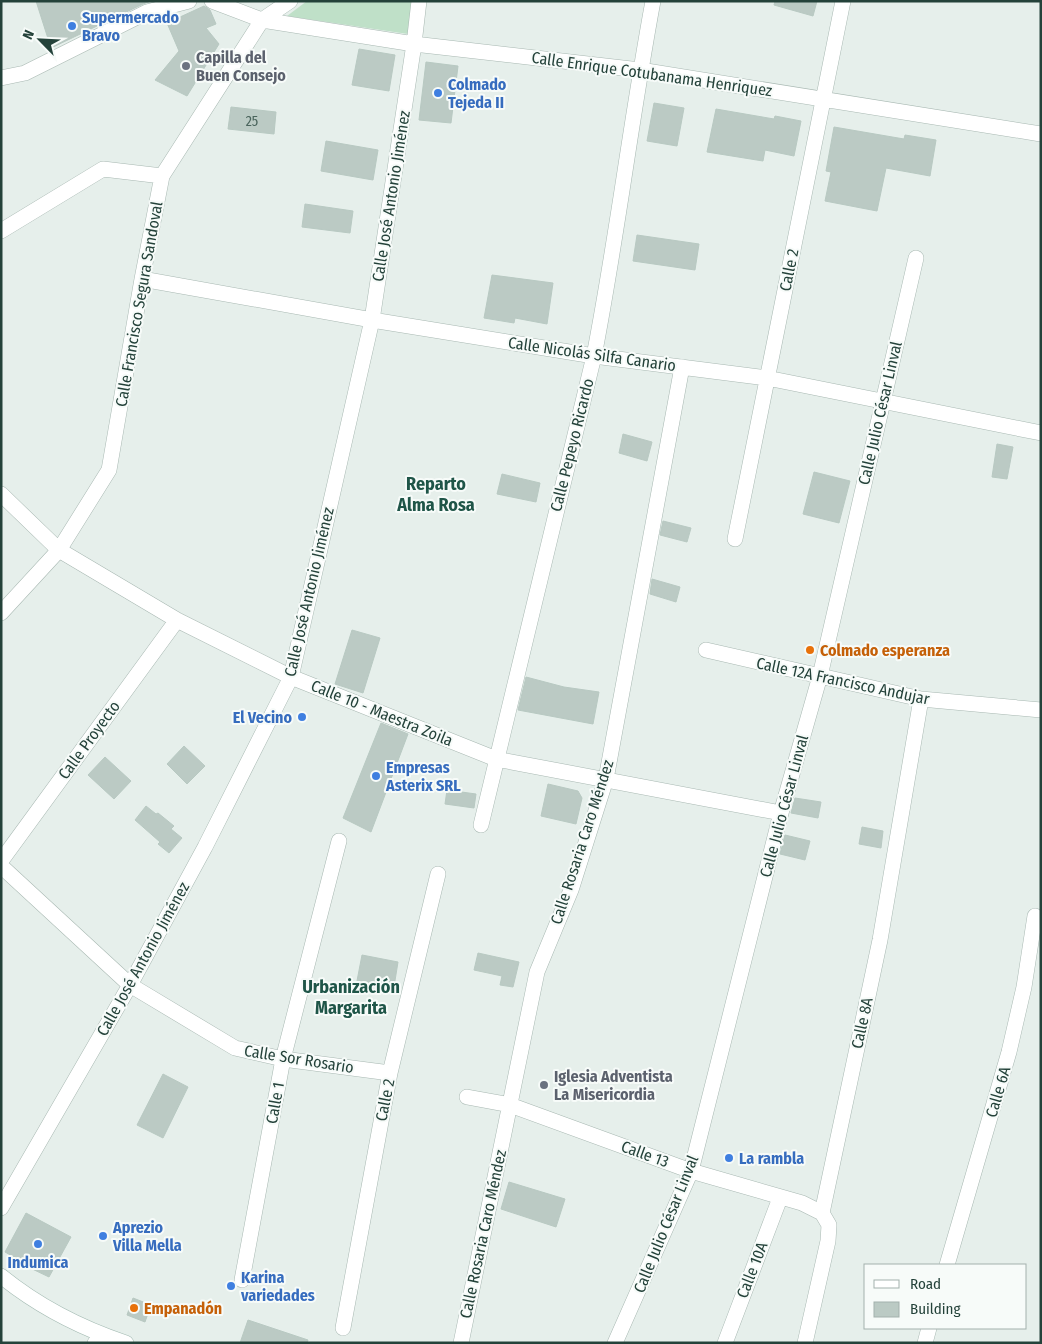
<svg xmlns="http://www.w3.org/2000/svg" width="1042" height="1344" font-family="'Fira Sans Condensed',sans-serif">
<style>
.green{fill:#bfe0c8}
.building{fill:#bbcac4;stroke:#b8c9c2}
.lines{fill:none;stroke-linecap:round;stroke-linejoin:round}
.street-casing{stroke:#a8b8b2;stroke-width:16}
.secondary-casing{stroke:#a4bbb3;stroke-width:16}
.street{stroke:#fff;stroke-width:15}
.secondary{stroke:#fff;stroke-width:15}
.shop-dot{fill:#3f7fe0;stroke:#f7fbf9;stroke-width:2}
.worship-dot{fill:#6b7280;stroke:#f7fbf9;stroke-width:2}
.food-dot{fill:#e8710a;stroke:#f7fbf9;stroke-width:2}
.labels{text-anchor:middle;dominant-baseline:central;stroke-width:4;stroke-linejoin:round;paint-order:stroke}
.number-label{font-size:14px;fill:#4a645c}
.shop-label{font-size:16px;font-weight:bold;fill:#366cbe;stroke:#f7fbf9;text-anchor:start}
.worship-label{font-size:16px;font-weight:bold;fill:#5b616d;stroke:#f7fbf9;text-anchor:start}
.street-label{font-size:16px;fill:#24423a;stroke:#f7fbf9}
.food-label{font-size:16px;font-weight:bold;fill:#c56008;stroke:#f7fbf9;text-anchor:start}
.neighbourhood-label{font-size:18px;font-weight:bold;fill:#1f5548;stroke:#f7fbf9}
</style>
<rect width="100%" height="100%" fill="#e6efeb"/>
<path class="green" d="M 307,1 L 412,1 L 408,34 L 287,16 Z"/>
<path class="building" d="M 36,1 L 151,1 L 143,4 L 51,48 Z
M 775,1 L 817,1 L 813,16 L 774,5 Z
M 204,6 L 210,10 L 216,24 L 206,28 L 219,44 L 187,96 L 155,80 L 179,51 L 167,23 Z
M 359,49 L 395,55 L 389,91 L 352,85 Z
M 426,62 L 458,66 L 451,123 L 419,120 Z
M 654,103 L 684,108 L 677,146 L 647,141 Z
M 231,107 L 276,112 L 274,134 L 228,129 Z
M 716,109 L 774,119 L 775,116 L 801,121 L 794,156 L 765,150 L 763,161 L 707,152 Z
M 834,127 L 904,139 L 905,135 L 936,140 L 930,176 L 886,168 L 877,211 L 825,201 L 831,172 L 826,171 Z
M 326,141 L 378,150 L 373,180 L 321,171 Z
M 305,204 L 353,211 L 350,233 L 302,227 Z
M 637,235 L 699,244 L 695,270 L 633,261 Z
M 492,275 L 553,283 L 547,324 L 515,318 L 514,323 L 484,318 Z
M 623,434 L 652,442 L 647,461 L 619,453 Z
M 997,444 L 1013,447 L 1007,479 L 992,477 Z
M 814,472 L 850,481 L 839,523 L 803,514 Z
M 502,474 L 540,483 L 536,502 L 497,494 Z
M 663,521 L 691,528 L 687,542 L 660,535 Z
M 652,579 L 680,587 L 676,602 L 650,594 Z
M 352,630 L 380,638 L 363,693 L 335,684 Z
M 526,677 L 564,687 L 599,692 L 593,724 L 518,710 Z
M 381,723 L 408,734 L 371,832 L 343,818 Z
M 184,746 L 205,766 L 187,784 L 167,764 Z
M 105,757 L 131,781 L 114,799 L 88,775 Z
M 548,784 L 578,791 L 582,798 L 576,824 L 541,816 Z
M 447,790 L 476,794 L 474,808 L 445,804 Z
M 795,798 L 821,802 L 818,818 L 791,813 Z
M 146,806 L 156,814 L 158,813 L 174,826 L 171,829 L 182,838 L 169,853 L 158,844 L 160,842 L 135,820 Z
M 862,827 L 883,831 L 881,848 L 859,844 Z
M 785,835 L 810,841 L 805,860 L 780,854 Z
M 478,953 L 519,962 L 513,987 L 500,985 L 502,976 L 474,970 Z
M 362,955 L 398,962 L 393,993 L 356,986 Z
M 163,1074 L 188,1087 L 163,1138 L 137,1125 Z
M 509,1182 L 565,1199 L 556,1227 L 501,1209 Z
M 26,1213 L 71,1237 L 49,1277 L 26,1266 L 23,1262 L 5,1252 Z
M 133,1298 L 151,1305 L 145,1322 L 127,1315 Z
M 248,1320 L 308,1340 L 307,1343 L 240,1343 Z"/>
<g class="lines">
<defs>
<path id="street" d="M 212,1 L 262,20 L 414,44 L 640,70 L 1041,134
M 1,78 L 25,73 L 147,12 L 189,1
M 1,231 L 103,169 L 162,176
M 142,279 L 372,320 L 594,356 L 767,378 L 1041,433
M 1,494 L 59,550 L 177,620 L 291,677 L 496,759 L 781,813
M 735,539 L 843,1
M 1,613 L 59,550 L 109,470 L 142,279 L 162,176 L 262,20 L 290,1
M 706,650 L 921,699 L 1041,710
M 481,825 L 594,356 C 617,238 631,119 653,1
M 1,861 L 177,620
M 1,866 L 130,985 L 235,1048 L 283,1059 L 390,1073
M 467,1097 L 510,1105 L 691,1171 L 802,1203 L 822,1213
M 1,1208 L 130,985 L 205,847 L 291,677 L 372,320 L 414,44 L 419,1
M 947,1265 L 1009,1052 L 1024,987 L 1035,916
M 242,1280 L 283,1059 L 339,841
M 343,1328 L 390,1073 L 438,874
M 95,1343 L 102,1335
M 461,1343 L 537,972 L 571,890 L 606,779 L 682,367
M 615,1343 L 691,1171 L 781,813 L 820,676 L 916,258
M 725,1343 L 780,1198
M 805,1343 L 828,1241 L 829,1225 L 822,1213 L 880,940 L 921,699
M 925,1343 L 929,1328"/>
<path id="secondary" d="M 1,1276 C 38,1306 81,1328 126,1343"/>
</defs>
<use href="#street" class="street-casing"/>
<use href="#secondary" class="secondary-casing"/>
<use href="#street" class="street"/>
<use href="#secondary" class="secondary"/>
</g>
<g class="shop-dot">
<circle cx="72" cy="26" r="5"/>
<circle cx="438" cy="93" r="5"/>
<circle cx="302" cy="717" r="5"/>
<circle cx="376" cy="776" r="5"/>
<circle cx="729" cy="1158" r="5"/>
<circle cx="103" cy="1236" r="5"/>
<circle cx="38" cy="1244" r="5"/>
<circle cx="231" cy="1286" r="5"/>
</g>
<g class="worship-dot">
<circle cx="186" cy="66" r="5"/>
<circle cx="544" cy="1085" r="5"/>
</g>
<g class="food-dot">
<circle cx="810" cy="650" r="5"/>
<circle cx="134" cy="1308" r="5"/>
</g>
<g class="labels">
<g class="number-label">
<text x="252" y="121">25</text>
</g>
<g class="shop-label">
<text x="82" y="17">Supermercado<tspan x="82" dy="18">Bravo</tspan></text>
<text x="448" y="84">Colmado<tspan x="448" dy="18">Tejeda II</tspan></text>
<text x="292" y="717" text-anchor="end">El Vecino</text>
<text x="386" y="767">Empresas<tspan x="386" dy="18">Asterix SRL</tspan></text>
<text x="739" y="1158">La rambla</text>
<text x="113" y="1227">Aprezio<tspan x="113" dy="18">Villa Mella</tspan></text>
<text x="38" y="1262" text-anchor="middle">Indumica</text>
<text x="241" y="1277">Karina<tspan x="241" dy="18">variedades</tspan></text>
</g>
<g class="worship-label">
<text x="196" y="57">Capilla del<tspan x="196" dy="18">Buen Consejo</tspan></text>
<text x="554" y="1076">Iglesia Adventista<tspan x="554" dy="18">La Misericordia</tspan></text>
</g>
<g class="street-label">
<text transform="translate(652 74) rotate(8)">Calle Enrique Cotubanama Henriquez</text>
<text transform="translate(391 196) rotate(-81)">Calle José Antonio Jiménez</text>
<text transform="translate(789 270) rotate(-79)">Calle 2</text>
<text transform="translate(139 304) rotate(-80)">Calle Francisco Segura Sandoval</text>
<text transform="translate(592 354) rotate(8)">Calle Nicolás Silfa Canario</text>
<text transform="translate(880 413) rotate(-77)">Calle Julio César Linval</text>
<text transform="translate(572 445) rotate(-76)">Calle Pepeyo Ricardo</text>
<text transform="translate(309 592) rotate(-77)">Calle José Antonio Jiménez</text>
<text transform="translate(843 681) rotate(12)">Calle 12A Francisco Andujar</text>
<text transform="translate(382 713) rotate(22)">Calle 10 - Maestra Zoila</text>
<text transform="translate(89 740) rotate(-54)">Calle Proyecto</text>
<text transform="translate(784 806) rotate(-75)">Calle Julio César Linval</text>
<text transform="translate(582 842) rotate(-72)">Calle Rosaria Caro Méndez</text>
<text transform="translate(143 959) rotate(-61)">Calle José Antonio Jiménez</text>
<text transform="translate(862 1023) rotate(-78)">Calle 8A</text>
<text transform="translate(299 1059) rotate(9)">Calle Sor Rosario</text>
<text transform="translate(998 1092) rotate(-74)">Calle 6A</text>
<text transform="translate(385 1100) rotate(-79)">Calle 2</text>
<text transform="translate(275 1103) rotate(-80)">Calle 1</text>
<text transform="translate(645 1154) rotate(20)">Calle 13</text>
<text transform="translate(666 1224) rotate(-68)">Calle Julio César Linval</text>
<text transform="translate(483 1234) rotate(-78)">Calle Rosaria Caro Méndez</text>
<text transform="translate(752 1270) rotate(-69)">Calle 10A</text>
</g>
<g class="food-label">
<text x="820" y="650">Colmado esperanza</text>
<text x="144" y="1308">Empanadón</text>
</g>
<g class="neighbourhood-label">
<text x="436" y="484">Reparto<tspan x="436" dy="21">Alma Rosa</tspan></text>
<text x="351" y="987">Urbanización<tspan x="351" dy="21">Margarita</tspan></text>
</g>
</g>
<rect width="1042" height="1344" fill="none" stroke="#24423a" stroke-width="5"/>
<rect x="864" y="1264" width="162" height="65" fill="#f7fbf9" stroke="#a3b1ad"/>
<rect x="874" y="1280" width="25" height="8" fill="#ffffff" stroke="#a3b1ad"/>
<text x="910" y="1289" font-size="15" fill="#24423a">Road</text>
<rect x="874" y="1302" width="25" height="15" fill="#bbcac4" stroke="#a3b1ad"/>
<text x="910" y="1314" font-size="15" fill="#24423a">Building</text>
<g transform="translate(40 40) rotate(294)" stroke="#f7fbf9" stroke-width="4" paint-order="stroke">
<path d="M0-4L9 19L0 12L-9 19Z" fill="#24423a"/>
<text y="-8" font-size="14" font-weight="bold" text-anchor="middle" fill="#24423a">N</text>
</g>
</svg>
